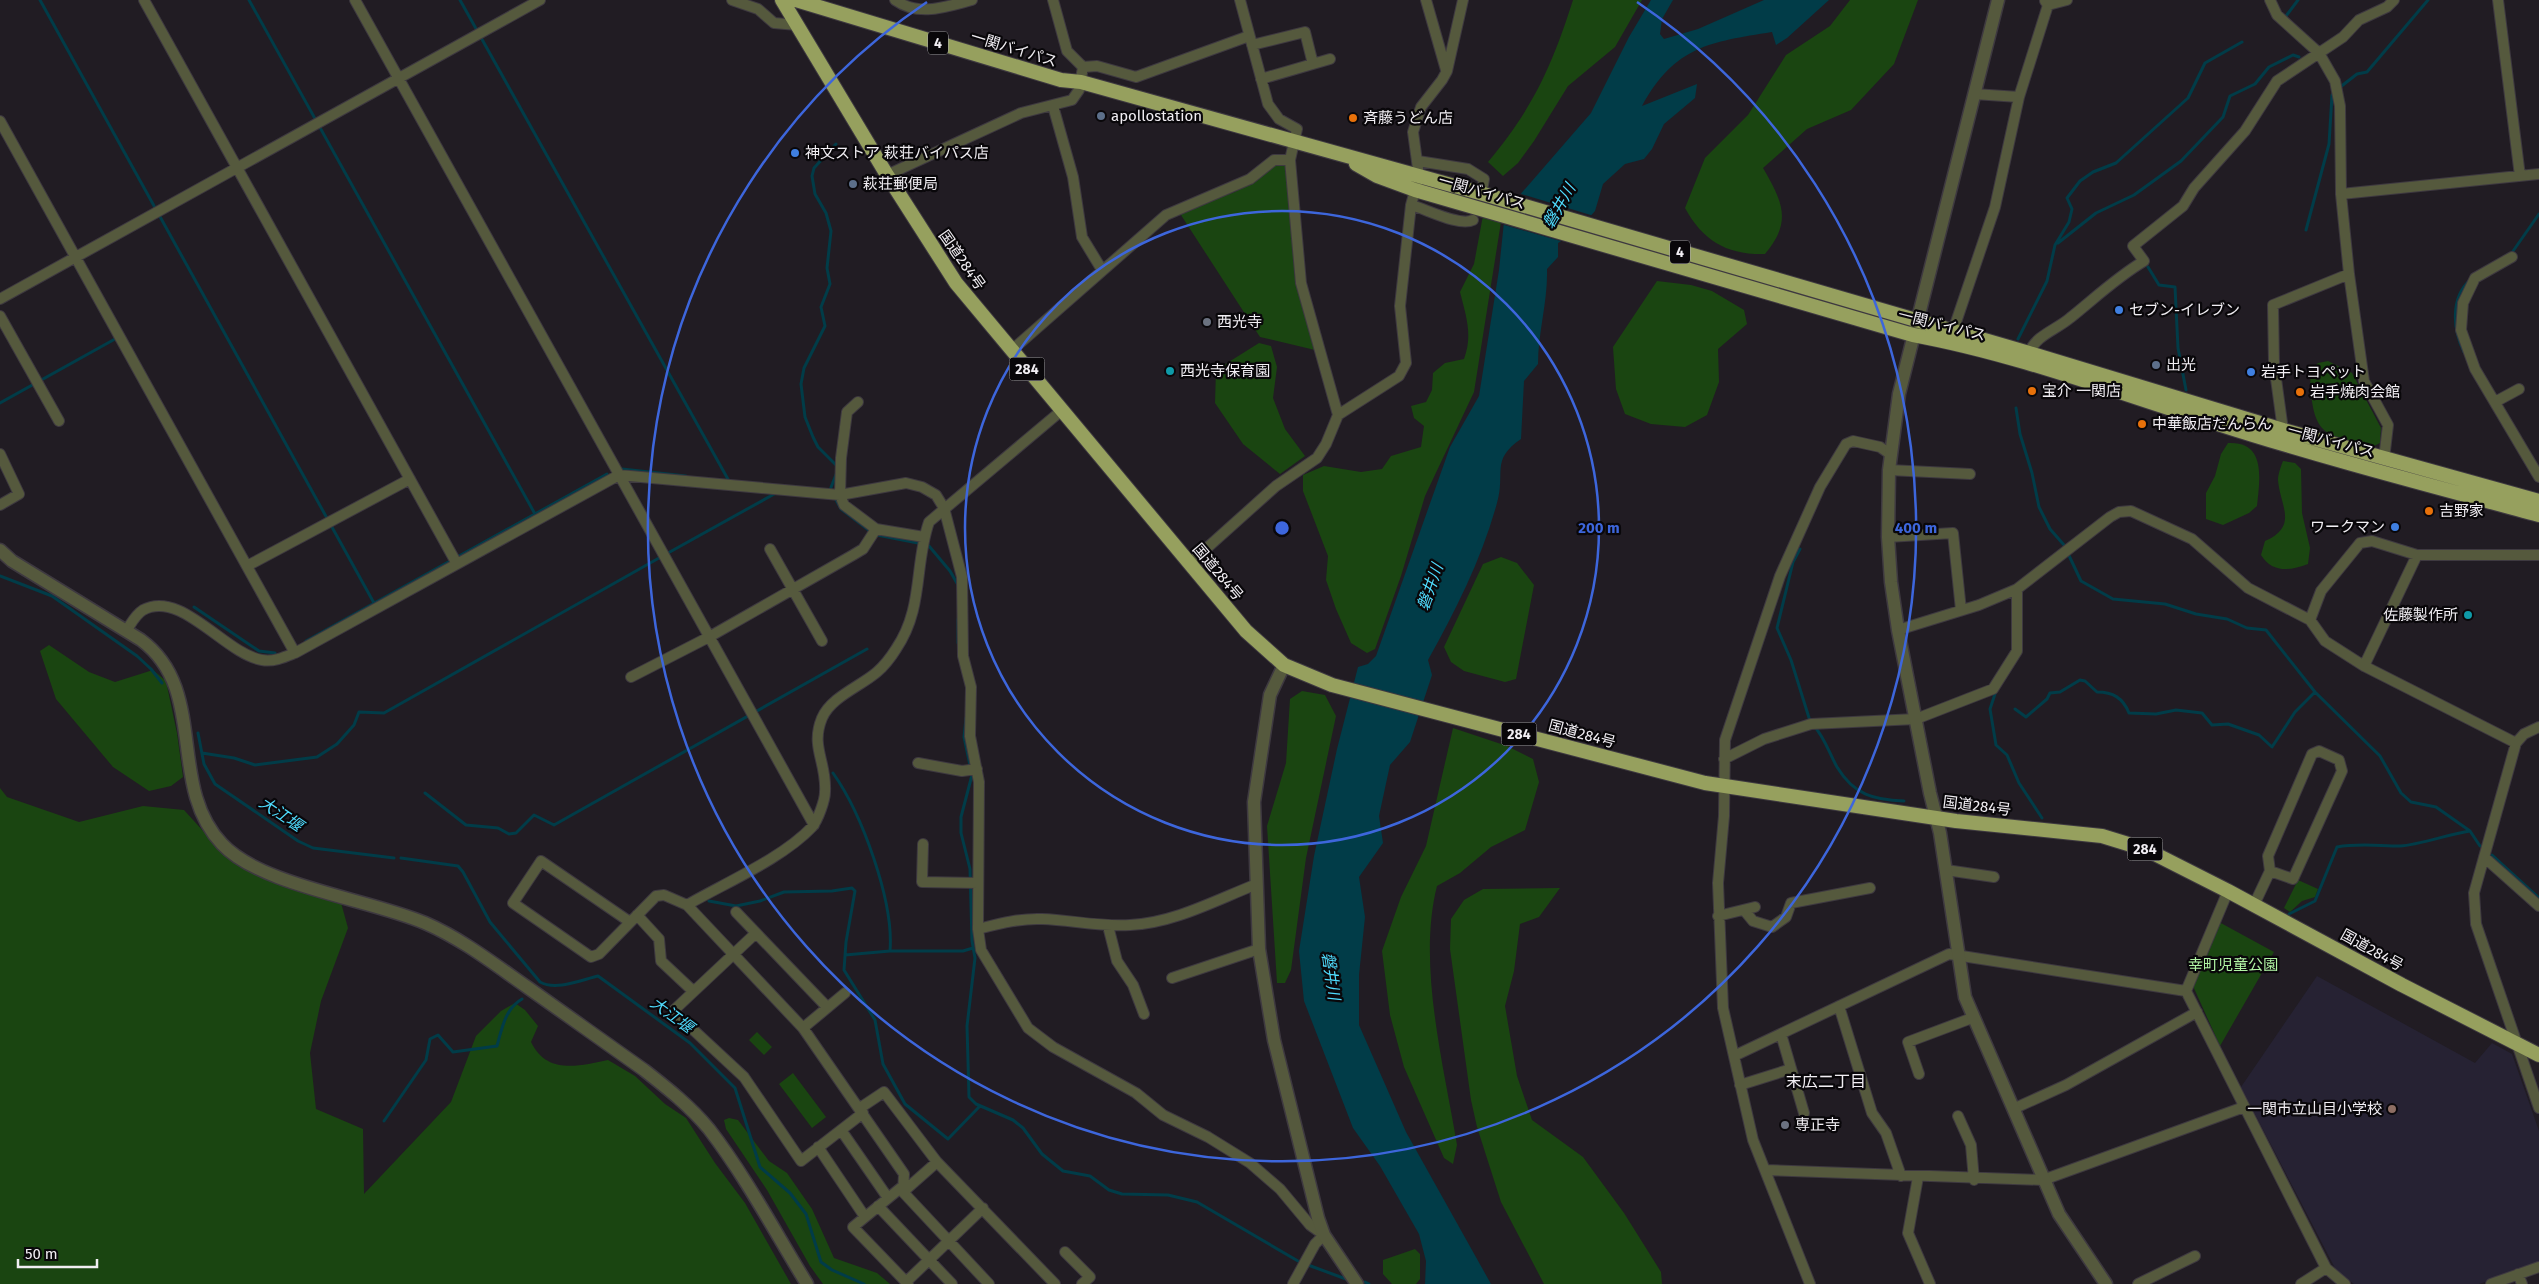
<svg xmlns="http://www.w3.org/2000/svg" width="2539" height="1284" font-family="'Fira Sans','Noto Sans JP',sans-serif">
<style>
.education{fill:#262233}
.green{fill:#1a4511}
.water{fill:#013c48}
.pier{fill:#211c23}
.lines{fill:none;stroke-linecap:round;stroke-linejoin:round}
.stream{stroke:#013c48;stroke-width:3}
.minor-casing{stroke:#3e3940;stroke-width:12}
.tertiary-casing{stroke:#3e3940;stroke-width:15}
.trunk-casing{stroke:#3e3940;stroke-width:16}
.minor{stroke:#55593d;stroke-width:10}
.tertiary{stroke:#55593d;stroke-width:12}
.trunk{stroke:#96a05e;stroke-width:14}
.ring{fill:none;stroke:#3d66dc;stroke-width:2.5}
.service-dot{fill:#5c6f8a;stroke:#09070a;stroke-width:2}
.food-dot{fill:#e8710a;stroke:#09070a;stroke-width:2}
.shop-dot{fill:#3f7fe0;stroke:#09070a;stroke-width:2}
.worship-dot{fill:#6b7280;stroke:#09070a;stroke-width:2}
.culture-dot{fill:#0f9aa8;stroke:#09070a;stroke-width:2}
.education-dot{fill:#8d6e63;stroke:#09070a;stroke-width:2}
.labels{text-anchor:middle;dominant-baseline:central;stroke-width:4.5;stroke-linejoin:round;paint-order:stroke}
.shield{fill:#09070a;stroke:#aba9ad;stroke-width:1}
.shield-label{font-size:14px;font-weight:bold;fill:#f1eef3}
.street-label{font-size:15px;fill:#f1eef3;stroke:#09070a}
.poi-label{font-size:15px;fill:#f1eef3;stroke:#09070a;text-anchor:start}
.park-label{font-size:15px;fill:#b2f5a5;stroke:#09070a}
.water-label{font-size:16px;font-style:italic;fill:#4fdbfd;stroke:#09070a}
.neighbourhood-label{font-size:16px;fill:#f1eef3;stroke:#09070a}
.centre{fill:#3d66dc;stroke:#09070a;stroke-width:2.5}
.ring-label{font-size:15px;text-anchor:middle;font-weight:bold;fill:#3d66dc;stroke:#09070a;stroke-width:4.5;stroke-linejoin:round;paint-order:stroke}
</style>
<rect width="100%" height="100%" fill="#211c23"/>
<path class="education" d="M 2317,976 L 2475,1063 L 2492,1043 L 2512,1054 L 2539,1131 L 2539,1263 L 2479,1284 L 2354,1284 L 2336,1270 L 2241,1087 Z"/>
<path class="green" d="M 1573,0 L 1642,0 L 1615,47 L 1568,86 L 1534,141 L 1518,163 L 1503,176 L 1488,162 C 1533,108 1552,66 1573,0 Z
M 1850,0 L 1918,0 L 1894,64 L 1851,110 L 1807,129 L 1763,168 C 1782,201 1793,221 1765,254 C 1727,255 1703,241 1685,208 L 1705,158 L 1748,115 L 1786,55 L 1830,26 Z
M 1286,164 L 1295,278 L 1315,350 L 1260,337 L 1179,212 L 1235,192 L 1274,165 Z
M 1484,210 L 1496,212 L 1501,222 L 1474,392 L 1425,496 L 1401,576 L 1375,649 L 1367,653 L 1351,643 L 1336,609 L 1326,580 L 1328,556 L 1303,491 L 1303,475 L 1324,466 L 1361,472 L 1382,469 L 1391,456 L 1421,447 L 1424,426 L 1414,418 L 1411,406 L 1426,402 L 1432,390 L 1433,373 L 1445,363 L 1464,359 C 1473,335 1466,316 1460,292 L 1474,264 Z
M 1657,281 L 1691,285 L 1712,291 L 1744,310 L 1747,324 L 1718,349 L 1719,382 L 1707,415 L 1685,427 L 1651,424 L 1625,414 L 1616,389 L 1613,347 Z
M 1259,343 L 1271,346 L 1277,367 L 1273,398 L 1285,429 L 1305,456 L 1280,474 L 1243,444 L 1215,403 L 1216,370 Z
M 2328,361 L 2352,373 L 2381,428 L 2380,443 L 2374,446 C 2333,435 2315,441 2311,392 C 2310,381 2309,371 2318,363 Z
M 2228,443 C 2266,441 2260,478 2257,506 L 2249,513 L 2223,525 L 2206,519 L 2206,493 L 2215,476 L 2221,454 Z
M 2283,461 L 2295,463 L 2301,469 L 2302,513 L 2310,548 L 2308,564 C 2290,571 2272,573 2261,555 L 2265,541 C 2299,526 2280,506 2278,480 C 2278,474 2281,466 2283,461 Z
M 1501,557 L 1517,563 L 1534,585 L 1516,679 L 1505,682 L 1464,671 L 1451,662 L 1444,647 L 1483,564 Z
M 49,645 L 89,672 L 115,682 L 153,670 L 166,681 L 177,733 L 183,777 L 171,786 L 149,791 L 113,767 L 56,699 L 40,651 Z
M 1302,691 L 1325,695 L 1336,716 L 1306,858 L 1291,970 L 1285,983 L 1277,983 L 1267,826 L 1286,763 L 1290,699 Z
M 1453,728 L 1507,746 L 1533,759 L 1539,782 L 1525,830 L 1491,847 L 1460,873 L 1437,886 C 1417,964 1444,1066 1457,1145 L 1453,1164 L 1444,1158 L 1404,1067 L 1390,1015 L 1382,951 L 1401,897 L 1426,846 Z
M 0,788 L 7,797 L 79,822 L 143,806 L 184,810 L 224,854 L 340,899 L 348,928 L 321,1001 L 310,1053 L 316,1109 L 363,1129 L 364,1194 L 451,1102 L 476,1036 L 501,1011 L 515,1003 L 525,1010 L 538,1026 L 531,1042 C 547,1075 579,1066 608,1060 L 635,1076 L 665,1104 L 686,1118 L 715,1163 L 745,1203 L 791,1284 L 0,1284 Z
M 2298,880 L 2318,889 L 2315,897 L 2302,901 L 2290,912 L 2284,908 Z
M 1560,888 L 1539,917 L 1520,924 L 1514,971 L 1505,1006 L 1517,1076 L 1532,1120 L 1583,1157 L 1624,1213 L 1661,1272 L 1662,1284 L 1544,1284 L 1501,1202 L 1477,1127 L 1471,1100 L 1450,949 L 1451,919 L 1464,900 L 1483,889 Z
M 2219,922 L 2274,952 L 2220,1046 L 2193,986 Z
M 757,1032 L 772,1047 L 764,1055 L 749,1040 Z
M 793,1073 L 826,1117 L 812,1128 L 779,1084 Z
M 729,1118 L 738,1120 L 769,1161 L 787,1173 L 812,1209 L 834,1258 L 877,1273 L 890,1284 L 823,1284 L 810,1266 L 767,1190 L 726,1129 L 724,1120 Z
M 1415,1249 L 1420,1254 L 1420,1279 L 1416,1284 L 1392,1284 L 1383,1274 L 1383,1260 Z"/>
<path class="water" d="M 1651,0 L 1673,0 L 1662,19 L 1660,34 L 1664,39 L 1698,29 L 1764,0 L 1829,0 L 1787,38 L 1776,45 L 1772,32 C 1710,42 1675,46 1642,106 L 1697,84 L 1695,98 L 1664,124 L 1652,149 L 1644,159 L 1625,164 L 1603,184 L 1595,211 L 1576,232 L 1558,243 L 1558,257 L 1547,269 C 1548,301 1538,332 1538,364 L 1524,381 L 1521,439 C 1490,460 1506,473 1497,503 C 1482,558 1456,610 1428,660 L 1432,675 L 1410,742 L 1390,765 L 1379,816 L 1383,843 L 1359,877 L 1365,917 L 1359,975 L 1359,1025 L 1406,1132 L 1491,1284 L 1425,1284 L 1426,1261 L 1419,1234 L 1380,1166 L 1353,1128 L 1304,1001 L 1299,951 L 1314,856 L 1337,749 L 1358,667 L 1368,664 L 1376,656 L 1450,447 L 1479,396 L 1499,270 L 1505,212 L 1591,113 L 1629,37 Z"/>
<path class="pier" d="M 1518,193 L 1594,216 L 1578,234 L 1564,242 L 1501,224 L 1503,211 Z"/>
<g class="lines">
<path class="stream" d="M 40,0 L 374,603
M 249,0 L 535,514
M 460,0 L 729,481
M 2286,16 L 2298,0
M 2339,88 L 2357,74 L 2367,72 L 2428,0
M 836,144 L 814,168 L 812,176 L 815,194 L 826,213 L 831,231 L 827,268 L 830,284 L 821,307 L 825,326 L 804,368 L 801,384 L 805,417 L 813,437 L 818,447 L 837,466
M 2306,230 L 2329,144 L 2332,95 L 2335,92
M 2058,243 L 2096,213 L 2134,195 L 2181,161 L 2223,117 L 2230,96 L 2255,84 L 2269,67 L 2293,55 L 2299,57
M 2511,254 L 2539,214
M 2148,267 L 2159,285 L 2175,287 L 2178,348 L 2186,390
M 2018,339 L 2047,281 L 2055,245 L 2069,222 L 2072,209 L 2067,198 L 2080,181 L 2093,172 L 2116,163 L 2188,98 L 2205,63 L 2242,42
M 2464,352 C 2453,330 2450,298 2470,280
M 0,403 L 115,339
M 2016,408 L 2020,434 L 2032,473 L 2039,507 L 2050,529 L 2064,545 L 2081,581 L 2113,599 L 2165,604 L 2196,614 L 2227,619 L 2247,628 L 2266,630 L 2315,692 L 2380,756 L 2401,793 L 2411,802 L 2436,807 L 2470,831 L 2480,846
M 622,469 L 686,476
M 830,490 L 837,472
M 836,500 L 841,509 L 870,531
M 877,535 L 918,543
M 929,546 L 950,571 L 958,585
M 1800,549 L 1793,562 L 1777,628 L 1791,660 L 1810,721
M 668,553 L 776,493
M 0,576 L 52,596 L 137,656 L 151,669 L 162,683
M 194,607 L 259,651 L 275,653
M 958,619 L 958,643
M 306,641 L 607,474
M 1995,694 L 1990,709 L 1996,745 L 2007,755 L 2019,783 L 2042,818
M 2015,709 L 2026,717 L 2047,699 L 2050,693 L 2060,692 L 2080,680 L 2085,681 L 2097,692 C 2113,692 2123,698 2129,713 L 2156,714 L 2176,710 L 2202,713 L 2212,725 L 2228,724 L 2259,735 L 2272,747 L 2295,712 L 2315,692
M 966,718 L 964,737 L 972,775 L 961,817 L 961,833 L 970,869 L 972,941 L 975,958 L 967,1026 L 969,1097 L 976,1104 L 1013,1120 L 1023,1128 L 1042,1154 L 1063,1171 L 1090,1176 L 1109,1190 L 1122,1194 L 1168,1195 L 1197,1202 L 1298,1261
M 1814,726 C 1825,738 1829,753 1837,767 C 1854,795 1874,800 1904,801
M 198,733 L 204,764 L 215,784 L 298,841 L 313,848 L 394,858
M 202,753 L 234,758 L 255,765 L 317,757 L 337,744 L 354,725 L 359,712 L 384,713 L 659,558
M 833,773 C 862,814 894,901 890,951
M 425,793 L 466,825 L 498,828 L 509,834 L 516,833 L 534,815 L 554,825 L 867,649
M 2492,855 L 2539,898
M 401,858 L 458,866 L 463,872 L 490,922 L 540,982 C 556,991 581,980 598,976 L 690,1043 L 735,1088 L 760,1167 L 790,1193 L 806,1214 L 821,1262 L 832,1270 L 864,1284
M 709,901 L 736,906 L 760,901 L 784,892 L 832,891 L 852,888 L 855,891 L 846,942 L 844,970 L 875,1020 L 883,1064 L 905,1104 L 948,1139 L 980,1106
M 2289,914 L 2315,901 L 2337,847 C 2359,843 2379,846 2400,846 C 2419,845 2449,834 2470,831
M 845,955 L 890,951 L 963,951 L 973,948
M 384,1121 L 426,1060 L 430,1039 L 438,1035 L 453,1052 L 497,1046 C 502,1028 505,1009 522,999
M 1308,1265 L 1346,1279
M 1365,1282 L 1369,1284"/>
<defs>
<path id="minor" d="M 144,0 L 457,564
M 355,0 L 814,825
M 732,0 L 758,9 L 774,23 L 797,25
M 895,0 C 919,17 945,7 972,0
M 1240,0 L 1268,104 L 1279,119 L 1297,129 L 1290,160 L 1301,283 L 1338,415
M 1426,0 L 1446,70
M 2270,0 L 2277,15 L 2319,53 L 2335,81 L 2340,106 L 2341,194 L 2349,274 L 2364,381 L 2388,425 L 2384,459
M 2498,0 L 2520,176
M 2045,1 L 2048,5 L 2067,0
M 1252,45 L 1305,32 L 1313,64
M 1083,67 L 1097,66 L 1136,77 L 1249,36
M 1261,79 L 1330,59
M 1974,94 L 2019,97
M 1053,106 L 1073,177 L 1082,237 L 1102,270
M 0,121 L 295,653
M 1418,161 L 1468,169 L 1484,179 L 1483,185
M 887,175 L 1021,113 L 1072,100 L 1079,90 L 1083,67 L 1067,51 L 1053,0
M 2341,194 L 2539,174
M 1411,205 C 1426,209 1460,227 1473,220
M 2512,257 L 2475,278 L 2463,303 L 2461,330 L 2475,369 L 2539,477
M 0,299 L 540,0
M 0,316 L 59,421
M 1953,331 L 1995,207 L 2019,97 L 2048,5
M 1012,350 L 1166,215 L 1250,179 L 1274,160 L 1290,160
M 2029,353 C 2036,335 2056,330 2070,318 C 2095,298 2117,277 2144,261 L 2133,246 L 2183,206 L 2194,188 L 2245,131 L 2277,81 L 2343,37 L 2359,20 L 2387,7 L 2394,0
M 858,402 L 847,412 L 841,458 L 840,495 L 844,505 L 876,529 L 924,537
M 2495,402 L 2519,389
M 2283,430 L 2274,364 L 2273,305 L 2349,274
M 0,454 L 19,494 L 0,505
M 1889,470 L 1970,474
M 1888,537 L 1953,533 L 1961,610
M 770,549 L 822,641
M 1189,564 L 1276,486 L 1317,458 L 1326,444 L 1338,415 L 1399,376 L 1406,363 L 1400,306 L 1411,205 L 1419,176 L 1413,132 L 1421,107 L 1442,80 L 1447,71 L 1463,0
M 247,566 L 410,479
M 2310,620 L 2321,591 L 2360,543 L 2372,541 L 2417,555 L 2539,555
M 1898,630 L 1979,605 L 2017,589 L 2110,517 L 2119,512 L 2131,511 L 2192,539 L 2248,588 L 2310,620 L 2325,641 L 2364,666 L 2516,743
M 126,631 C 131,624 135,615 143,610 C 181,589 225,654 262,660 C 274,662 285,657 295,653 L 619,475 L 840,495 L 906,483 L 922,487 L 936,495 L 944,508 L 962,577 L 963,656 L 971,687 L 970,736 L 979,782 L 978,929 L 981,950 L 1028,1028 L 1053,1047 L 1136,1093 L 1163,1115 L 1208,1137 L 1250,1163 L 1280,1189 L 1310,1225 L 1324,1235 L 1315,1244 L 1293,1284
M 2364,666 L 2417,555
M 631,677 L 709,637 L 853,555 L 863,549 L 876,529
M 2539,727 L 2524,734 L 2516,743 L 2474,893 L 2476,924 L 2539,1108
M 1724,759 L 1764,739 L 1811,724 L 1916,719 L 1993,689 L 2017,651 L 2017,589
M 918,763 L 962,771 L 977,769
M 923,844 L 922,882 L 978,883
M 2484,857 L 2539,906
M 1946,870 L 1994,877
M 2228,891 L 2186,991 L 2326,1268 L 2345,1284
M 687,905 L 803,1028 L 904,1174 L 903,1192 L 989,1284
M 2254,905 L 2270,871 L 2268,856 L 2312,754 L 2319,751 L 2339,760 L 2342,771 L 2293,879 L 2270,871
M 1744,910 L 1753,921 L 1772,927 L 1786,917 L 1791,903 L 1870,888
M 736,912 L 827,1007
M 637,915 L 659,939 L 661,961 L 693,991
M 1718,916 L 1755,907
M 630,922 L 541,861 L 513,903 L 591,957 L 599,954 L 656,896 L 664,895 L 687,905 C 725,883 783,858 812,827 C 818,820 825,800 825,792 C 827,762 810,747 822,718 C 831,697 861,686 877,672 C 884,666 891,657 896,649 C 924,608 914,565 929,522 L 1061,411
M 1108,926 L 1117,961 L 1133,985 L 1144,1014
M 978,929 C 998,924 1020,918 1042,919 C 1071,920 1100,927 1130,925 C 1174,923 1216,900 1257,884
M 756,933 L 673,1011 L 744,1077 L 801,1161 L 863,1113
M 1172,978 L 1259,949
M 1839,1006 L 1872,1113 L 1886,1133 L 1901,1176
M 803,1028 L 845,993
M 1781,1034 L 1804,1113
M 1734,1056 L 1949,954 L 2186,991
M 1919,1074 L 1908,1042 L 1972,1018
M 1740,1085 L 1791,1069
M 860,1108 L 884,1092 L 937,1162 L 1055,1284
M 2013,1109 L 2066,1085 L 2197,1012
M 1958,1116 L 1971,1145 L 1974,1180
M 841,1130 L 888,1198
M 818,1147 L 865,1217
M 1766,1170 L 2043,1180 L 2244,1107
M 1918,1177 L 1908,1233 L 1930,1284
M 903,1186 L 853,1227 L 908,1284
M 903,1192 L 937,1162
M 878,1206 L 952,1284
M 1065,1252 L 1090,1277 L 1082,1284
M 2518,1274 L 2522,1284
M 906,1282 L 983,1208
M 1810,1284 L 1753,1140 L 1723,1008 L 1718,883 L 1724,816 L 1725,740 L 1780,576 L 1820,487 L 1846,444 L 1853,441 L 1880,447 L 1890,454
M 2138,1284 L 2195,1256
M 2301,1284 L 2326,1268
M 2491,1284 L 2539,1267"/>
<path id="tertiary" d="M 1998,0 L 1899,394 L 1889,470 L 1888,537 L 1891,582 L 1898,630 L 1930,793 L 1940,833 L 1965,997 L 2059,1214 L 2106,1284
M 0,550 L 12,561 L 141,640 C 209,690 166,785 222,844 C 261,886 369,899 425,923 C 462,939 494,964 527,987 C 566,1015 605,1042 644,1070 C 667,1088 690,1106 709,1129 C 746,1177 775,1232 807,1284
M 1284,665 L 1270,695 L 1254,802 L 1259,949 L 1274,1040 L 1318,1218 L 1324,1235 L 1357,1284"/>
<path id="trunk" d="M 782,0 L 887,175 L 956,283 L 1246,631 L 1284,665 L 1332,685 L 1705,783 L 1956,821 L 2102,836 L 2128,844 L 2149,851 L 2228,891 L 2402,985 L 2539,1055
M 796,0 L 1061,80 L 1081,82 L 1487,195 L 2029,353 L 2283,430 L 2539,501
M 1356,164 L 1377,176 L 1415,190 L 1913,335 C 2017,354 2118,393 2218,424 C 2324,458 2432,486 2539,515"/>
</defs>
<use href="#minor" class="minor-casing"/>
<use href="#tertiary" class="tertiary-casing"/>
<use href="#trunk" class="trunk-casing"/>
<use href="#minor" class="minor"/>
<use href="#tertiary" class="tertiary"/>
<use href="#trunk" class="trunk"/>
</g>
<g class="ring">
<circle cx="1282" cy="528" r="317"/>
<path d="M1637 2A634 634 0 1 1 927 2"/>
</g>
<g class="service-dot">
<circle cx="1101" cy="116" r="5"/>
<circle cx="853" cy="184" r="5"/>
<circle cx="2156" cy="365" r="5"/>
</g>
<g class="food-dot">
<circle cx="1353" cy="118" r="5"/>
<circle cx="2032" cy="391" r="5"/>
<circle cx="2300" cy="392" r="5"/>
<circle cx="2142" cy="424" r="5"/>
<circle cx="2429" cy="511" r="5"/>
</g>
<g class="shop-dot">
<circle cx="795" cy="153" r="5"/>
<circle cx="2119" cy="310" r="5"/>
<circle cx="2251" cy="372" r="5"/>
<circle cx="2395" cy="527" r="5"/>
</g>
<g class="worship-dot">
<circle cx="1207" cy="322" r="5"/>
<circle cx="1785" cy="1125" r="5"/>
</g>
<g class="culture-dot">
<circle cx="1170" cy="371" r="5"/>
<circle cx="2468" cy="615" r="5"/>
</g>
<circle class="education-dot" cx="2392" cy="1109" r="5"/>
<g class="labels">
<g class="shield">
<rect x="928" y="31.5" width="20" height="23" rx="4"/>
<rect x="1670" y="240.5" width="20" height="23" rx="4"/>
<rect x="1009.5" y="357.5" width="35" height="23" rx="4"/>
<rect x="1501.5" y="722.5" width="35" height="23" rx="4"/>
<rect x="2127.5" y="837.5" width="35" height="23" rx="4"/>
</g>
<g class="shield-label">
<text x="938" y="43">4</text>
<text x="1680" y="252">4</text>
<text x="1027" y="369">284</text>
<text x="1519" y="734">284</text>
<text x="2145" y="849">284</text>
</g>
<g class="street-label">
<text transform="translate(1014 49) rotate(17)">一関バイパス</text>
<text transform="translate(1482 192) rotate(16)">一関バイパス</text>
<text transform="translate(962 260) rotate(55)">国道284号</text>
<text transform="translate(1942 325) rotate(14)">一関バイパス</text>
<text transform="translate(2331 441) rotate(15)">一関バイパス</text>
<text transform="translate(1218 572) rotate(50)">国道284号</text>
<text transform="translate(1582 734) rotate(15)">国道284号</text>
<text transform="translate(1977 806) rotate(7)">国道284号</text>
<text transform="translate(2372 950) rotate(29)">国道284号</text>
</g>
<g class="poi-label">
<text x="1111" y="116">apollostation</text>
<text x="1363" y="118">斉藤うどん店</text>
<text x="805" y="153">神文ストア 萩荘バイパス店</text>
<text x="863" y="184">萩荘郵便局</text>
<text x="2129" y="310">セブン-イレブン</text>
<text x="1217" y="322">西光寺</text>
<text x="2166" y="365">出光</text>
<text x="1180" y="371">西光寺保育園</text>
<text x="2261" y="372">岩手トヨペット</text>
<text x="2042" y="391">宝介 一関店</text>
<text x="2310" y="392">岩手焼肉会館</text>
<text x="2152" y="424">中華飯店だんらん</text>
<text x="2439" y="511">吉野家</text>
<text x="2385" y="527" text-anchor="end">ワークマン</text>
<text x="2458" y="615" text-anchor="end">佐藤製作所</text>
<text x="2382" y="1109" text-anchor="end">一関市立山目小学校</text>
<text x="1795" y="1125">専正寺</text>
</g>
<g class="park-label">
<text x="2233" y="965">幸町児童公園</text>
</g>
<g class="water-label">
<text transform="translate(1559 206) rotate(-60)">磐井川</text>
<text transform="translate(1430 587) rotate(-71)">磐井川</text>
<text transform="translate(281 814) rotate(34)">大江堰</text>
<text transform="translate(1331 976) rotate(82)">磐井川</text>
<text transform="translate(672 1015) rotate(36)">大江堰</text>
</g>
<g class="neighbourhood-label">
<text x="1826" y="1081">末広二丁目</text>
</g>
</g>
<circle cx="1282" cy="528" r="8" class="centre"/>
<g class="ring-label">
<text x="1599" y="533">200 m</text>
<text x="1916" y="533">400 m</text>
</g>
<path d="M18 1259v8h79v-8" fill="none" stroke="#f1eef3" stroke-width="2.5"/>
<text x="25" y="1259" font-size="15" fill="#f1eef3" stroke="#09070a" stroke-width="4" paint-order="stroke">50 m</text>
</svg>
